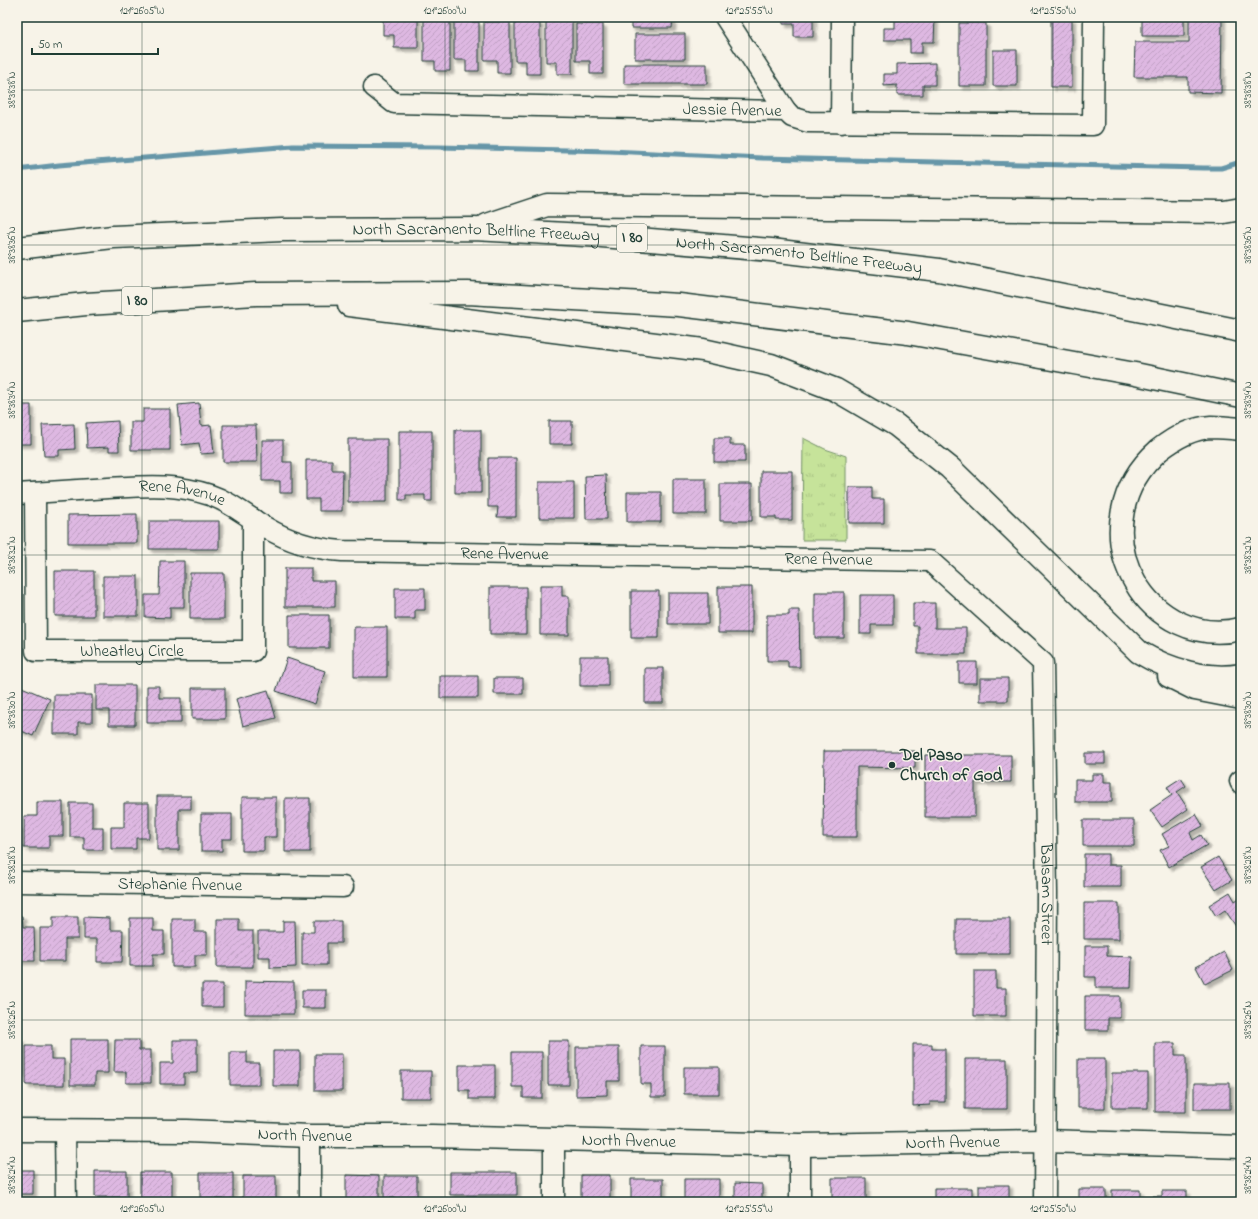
<svg xmlns="http://www.w3.org/2000/svg" width="1258" height="1219" font-family="'Indie Flower',sans-serif">
<style>
.grass{fill:url(#grass-tufts);stroke:#729067}
.lines{fill:none;stroke-linecap:round;stroke-linejoin:round}
.stream{stroke:#6696a8;stroke-width:5}
.building{fill:url(#building-hatch);stroke:#1f3d34;filter:url(#shadow)}
.street-casing{stroke:#1f3d34;stroke-width:23}
.secondary-casing{stroke:#1f3d34;stroke-width:25}
.highway-casing{stroke:#1f3d34;stroke-width:25}
.street{stroke:#f7f3e8;stroke-width:20}
.secondary{stroke:#f7f3e8;stroke-width:22}
.highway{stroke:#f7f3e8;stroke-width:22}
.ticks{fill:none;stroke:#1f3d34;stroke-width:1;stroke-opacity:0.45}
.poi-dot{fill:#1f3d34;stroke:#f7f3e8;stroke-width:1.5}
.labels{text-anchor:middle;dominant-baseline:central;stroke-width:3;stroke-linejoin:round;paint-order:stroke}
.shield{fill:#f7f3e8;stroke:#60746a;stroke-width:1}
.shield-label{font-size:16px;font-weight:bold;fill:#1f3d34}
.street-label{font-size:17px;fill:#1f3d34;stroke:#f7f3e8}
.poi-label{font-size:17px;font-weight:bold;fill:#1f3d34;stroke:#f7f3e8;text-anchor:start}
.neatline{fill:none;stroke:#1f3d34;stroke-width:1.5}
.ticks-label{font-size:10px;text-anchor:middle;fill:#1f3d34}
</style>
<defs>
<pattern id="grass-tufts" width="24" height="20" patternUnits="userSpaceOnUse"><rect width="24" height="20" fill="#c6e39a"/><path d="M3 7l-1-3M5 7V3M7 7l1-3M15 17l-1-3M17 17v-4M19 17l1-3" fill="none" stroke="#aac485"/></pattern>
<pattern id="building-hatch" width="6" height="6" patternUnits="userSpaceOnUse"><rect width="6" height="6" fill="#deb8e2"/><path d="M-1 1l2-2M0 6l6-6M5 7l2-2" fill="none" stroke="#be9fc2"/></pattern>
<filter id="shadow"><feDropShadow dx="3.5" dy="3.5" stdDeviation="1" flood-color="#0004"/></filter>
</defs>
<rect width="100%" height="100%" fill="#f7f3e8"/>
<filter id="ink" filterUnits="userSpaceOnUse"><feTurbulence type="fractalNoise" baseFrequency=".025" numOctaves="2"/><feDisplacementMap in="SourceGraphic" scale="8" xChannelSelector="R" yChannelSelector="G"/><feConvolveMatrix kernelMatrix="1 2 1 2 8 2 1 2 1" color-interpolation-filters="sRGB"/></filter>
<g filter="url(#ink)">
<path class="grass" d="M 803,438 L 825,449 L 846,456 L 846,540 L 802,540 Z"/>
<g class="lines">
<path class="stream" d="M 17,170 L 59,165 L 293,146 L 439,147 L 610,151 L 762,158 L 1204,168 L 1221,168 L 1241,162"/>
</g>
<path class="building" d="M 383,17 L 418,17 L 418,48 L 394,48 L 394,35 L 383,35 Z
M 424,17 L 450,17 L 450,71 L 435,71 L 435,61 L 424,61 Z
M 546,17 L 572,17 L 572,74 L 557,74 L 557,62 L 546,62 Z
M 631,17 L 673,17 L 672,28 L 631,28 Z
M 783,17 L 813,17 L 813,37 L 794,37 L 794,24 L 783,24 Z
M 895,17 L 935,17 L 934,42 L 922,42 L 922,53 L 910,53 L 910,40 L 884,40 L 884,28 L 895,28 Z
M 1142,17 L 1184,17 L 1184,36 L 1142,36 Z
M 1189,17 L 1222,17 L 1221,93 L 1188,92 L 1188,77 L 1134,77 L 1135,42 L 1189,42 Z
M 1051,18 L 1072,18 L 1072,87 L 1051,87 Z
M 454,22 L 479,22 L 479,71 L 466,71 L 466,60 L 454,60 Z
M 484,22 L 510,22 L 510,73 L 497,73 L 497,60 L 484,60 Z
M 515,22 L 540,22 L 540,74 L 526,74 L 526,61 L 515,61 Z
M 959,23 L 986,23 L 986,86 L 959,86 Z
M 576,24 L 603,24 L 603,74 L 590,74 L 590,61 L 576,61 Z
M 635,34 L 685,34 L 685,59 L 635,59 Z
M 993,50 L 1017,50 L 1017,86 L 993,86 Z
M 935,63 L 935,85 L 923,85 L 923,95 L 897,95 L 897,85 L 884,86 L 884,74 L 897,74 L 897,64 Z
M 624,64 L 707,64 L 707,84 L 624,84 Z
M 199,403 L 201,426 L 211,425 L 214,453 L 201,454 L 199,443 L 182,445 L 178,405 Z
M 17,405 L 31,405 L 31,444 L 17,444 Z
M 143,409 L 170,409 L 170,450 L 131,450 L 131,422 L 143,422 Z
M 118,421 L 119,451 L 109,451 L 109,447 L 87,448 L 86,423 Z
M 549,421 L 572,421 L 572,444 L 549,444 Z
M 74,424 L 75,449 L 59,450 L 59,456 L 44,456 L 42,425 Z
M 223,425 L 256,425 L 257,462 L 223,462 Z
M 455,430 L 481,430 L 481,493 L 455,493 Z
M 399,431 L 432,431 L 432,501 L 425,501 L 425,495 L 406,495 L 406,500 L 399,500 Z
M 714,438 L 730,438 L 730,445 L 745,445 L 745,462 L 714,462 Z
M 348,439 L 387,439 L 387,502 L 348,502 Z
M 262,440 L 283,440 L 283,462 L 292,462 L 292,493 L 280,493 L 280,481 L 262,481 Z
M 488,458 L 516,458 L 516,517 L 497,517 L 498,507 L 488,507 Z
M 306,460 L 332,460 L 332,470 L 343,470 L 342,511 L 319,511 L 319,499 L 306,499 Z
M 761,471 L 792,471 L 792,520 L 776,520 L 776,517 L 761,517 Z
M 606,475 L 607,519 L 586,519 L 585,476 Z
M 673,479 L 706,479 L 706,514 L 673,514 Z
M 539,482 L 574,482 L 574,518 L 539,518 Z
M 720,484 L 752,484 L 752,521 L 720,521 Z
M 849,487 L 872,487 L 872,499 L 884,499 L 884,523 L 849,523 Z
M 627,492 L 661,492 L 661,522 L 627,522 Z
M 137,514 L 137,543 L 68,543 L 68,515 Z
M 149,521 L 219,521 L 219,549 L 149,549 Z
M 160,561 L 184,561 L 184,607 L 170,607 L 170,618 L 145,617 L 145,595 L 159,595 Z
M 285,568 L 311,568 L 311,581 L 335,581 L 335,607 L 285,607 Z
M 55,571 L 94,571 L 94,616 L 55,616 Z
M 190,573 L 224,573 L 224,619 L 190,619 Z
M 103,576 L 138,576 L 138,616 L 103,616 Z
M 540,585 L 562,585 L 562,596 L 569,596 L 569,635 L 540,635 Z
M 490,587 L 526,587 L 526,634 L 490,634 Z
M 718,587 L 752,587 L 752,633 L 718,633 Z
M 395,588 L 425,588 L 425,610 L 415,610 L 415,619 L 395,619 Z
M 631,591 L 659,591 L 659,638 L 631,638 Z
M 815,592 L 844,592 L 844,638 L 815,638 Z
M 668,593 L 708,593 L 708,624 L 668,624 Z
M 860,595 L 893,595 L 893,625 L 871,625 L 871,634 L 860,634 Z
M 913,603 L 935,603 L 935,628 L 966,628 L 966,654 L 918,654 L 918,626 L 913,626 Z
M 789,610 L 799,610 L 800,667 L 788,667 L 788,661 L 767,661 L 767,615 L 789,615 Z
M 289,615 L 329,615 L 329,648 L 289,648 Z
M 354,627 L 387,627 L 387,677 L 354,677 Z
M 580,656 L 608,656 L 608,686 L 580,686 Z
M 287,658 L 325,671 L 315,704 L 276,691 Z
M 959,662 L 977,662 L 977,683 L 959,683 Z
M 645,668 L 663,668 L 663,703 L 645,703 Z
M 440,676 L 478,676 L 478,698 L 440,698 Z
M 494,678 L 523,678 L 523,694 L 494,694 Z
M 980,678 L 1008,678 L 1008,701 L 980,701 Z
M 17,685 L 50,699 L 33,736 L 17,729 L 17,710 L 20,702 L 17,701 Z
M 96,685 L 135,685 L 135,725 L 109,725 L 109,710 L 96,710 Z
M 147,686 L 159,686 L 159,698 L 181,698 L 181,723 L 147,723 Z
M 192,688 L 225,688 L 225,719 L 192,719 Z
M 268,690 L 276,718 L 243,726 L 236,699 Z
M 54,695 L 92,695 L 92,722 L 78,722 L 78,734 L 54,734 Z
M 824,751 L 915,751 L 915,768 L 857,767 L 857,837 L 823,837 Z
M 1085,753 L 1105,753 L 1105,764 L 1085,764 Z
M 925,755 L 1011,755 L 1011,782 L 975,782 L 975,817 L 925,817 Z
M 1092,774 L 1104,774 L 1104,782 L 1112,782 L 1112,802 L 1075,802 L 1075,780 L 1092,780 Z
M 1181,778 L 1186,786 L 1177,792 L 1188,809 L 1162,827 L 1150,810 L 1172,795 L 1167,787 Z
M 157,796 L 191,796 L 191,809 L 179,809 L 179,850 L 157,850 Z
M 242,797 L 276,797 L 276,837 L 264,837 L 264,851 L 242,851 Z
M 285,798 L 310,798 L 310,852 L 285,852 Z
M 37,802 L 63,802 L 63,836 L 49,836 L 49,848 L 24,848 L 24,816 L 37,816 Z
M 70,803 L 92,803 L 92,827 L 103,827 L 103,850 L 84,850 L 84,837 L 70,837 Z
M 124,803 L 149,803 L 149,838 L 136,838 L 136,849 L 111,849 L 111,827 L 124,827 Z
M 201,814 L 232,814 L 232,839 L 222,839 L 222,851 L 201,851 Z
M 1196,814 L 1203,826 L 1190,833 L 1193,840 L 1201,835 L 1207,845 L 1169,867 L 1160,850 L 1169,846 L 1162,834 Z
M 1083,820 L 1134,820 L 1134,846 L 1083,846 Z
M 17,826 L 19,826 L 19,848 L 17,848 Z
M 1084,854 L 1108,854 L 1108,865 L 1121,865 L 1121,887 L 1084,887 Z
M 1218,857 L 1232,880 L 1216,890 L 1201,867 Z
M 1230,892 L 1235,901 L 1241,897 L 1241,929 L 1239,931 L 1225,910 L 1216,916 L 1209,905 Z
M 1084,903 L 1119,903 L 1119,939 L 1084,939 Z
M 17,916 L 22,916 L 23,927 L 34,927 L 35,961 L 17,961 Z
M 53,917 L 78,917 L 78,939 L 65,939 L 65,961 L 40,961 L 40,928 L 53,928 Z
M 84,917 L 110,918 L 110,930 L 123,930 L 122,962 L 97,962 L 97,939 L 84,939 Z
M 130,918 L 153,918 L 153,931 L 164,931 L 164,954 L 153,954 L 153,966 L 130,966 Z
M 172,919 L 195,919 L 195,932 L 207,932 L 207,955 L 195,955 L 195,967 L 172,967 Z
M 217,919 L 239,919 L 239,931 L 253,931 L 253,967 L 217,967 Z
M 956,919 L 1010,919 L 1010,954 L 956,954 Z
M 283,921 L 295,921 L 296,967 L 270,968 L 270,957 L 258,957 L 258,932 L 283,932 Z
M 314,921 L 341,921 L 341,943 L 327,943 L 327,965 L 302,965 L 302,932 L 314,932 Z
M 1085,946 L 1107,946 L 1107,956 L 1132,957 L 1131,988 L 1096,988 L 1096,977 L 1085,977 Z
M 1224,952 L 1233,970 L 1205,984 L 1196,967 Z
M 974,971 L 996,971 L 996,988 L 1006,988 L 1006,1016 L 974,1016 Z
M 245,981 L 294,982 L 294,1014 L 245,1014 Z
M 202,984 L 223,984 L 223,1007 L 202,1007 Z
M 302,990 L 326,990 L 326,1008 L 302,1008 Z
M 1085,996 L 1120,996 L 1120,1018 L 1108,1018 L 1108,1030 L 1085,1030 Z
M 17,1039 L 21,1039 L 21,1073 L 17,1073 Z
M 70,1039 L 108,1039 L 108,1073 L 95,1073 L 95,1085 L 70,1085 Z
M 115,1040 L 139,1040 L 139,1050 L 151,1050 L 151,1083 L 126,1083 L 126,1072 L 114,1072 Z
M 173,1040 L 197,1040 L 197,1073 L 184,1073 L 184,1084 L 160,1084 L 160,1063 L 173,1063 Z
M 548,1041 L 569,1041 L 569,1085 L 548,1085 Z
M 1155,1043 L 1175,1043 L 1175,1055 L 1186,1055 L 1186,1112 L 1155,1112 Z
M 913,1044 L 932,1044 L 932,1049 L 945,1049 L 945,1102 L 930,1102 L 930,1105 L 913,1106 Z
M 26,1046 L 51,1046 L 51,1059 L 64,1059 L 64,1085 L 26,1085 Z
M 641,1046 L 665,1046 L 665,1097 L 651,1097 L 651,1084 L 641,1084 Z
M 576,1047 L 619,1047 L 619,1081 L 607,1081 L 607,1095 L 576,1096 Z
M 273,1051 L 300,1051 L 300,1086 L 273,1086 Z
M 230,1052 L 247,1052 L 247,1063 L 259,1063 L 259,1085 L 230,1085 Z
M 512,1052 L 542,1052 L 542,1098 L 523,1098 L 523,1087 L 512,1087 Z
M 315,1054 L 342,1054 L 342,1091 L 315,1091 Z
M 965,1059 L 1007,1059 L 1007,1109 L 965,1109 Z
M 1078,1059 L 1105,1059 L 1105,1108 L 1078,1108 Z
M 459,1065 L 495,1065 L 495,1099 L 469,1099 L 469,1090 L 459,1090 Z
M 684,1067 L 719,1067 L 719,1094 L 684,1094 Z
M 401,1071 L 431,1071 L 431,1098 L 401,1098 Z
M 1112,1073 L 1148,1073 L 1148,1108 L 1112,1108 Z
M 1194,1083 L 1230,1083 L 1230,1109 L 1194,1109 Z
M 17,1170 L 33,1170 L 33,1194 L 17,1194 Z
M 95,1171 L 127,1171 L 127,1197 L 95,1197 Z
M 140,1172 L 172,1172 L 172,1202 L 152,1202 L 152,1199 L 140,1199 Z
M 450,1172 L 517,1172 L 517,1195 L 450,1195 Z
M 200,1173 L 233,1173 L 233,1199 L 200,1199 Z
M 346,1175 L 379,1176 L 379,1202 L 346,1202 Z
M 581,1175 L 610,1175 L 610,1202 L 581,1202 Z
M 243,1176 L 276,1176 L 276,1202 L 243,1202 Z
M 384,1176 L 417,1176 L 417,1202 L 395,1202 L 395,1198 L 384,1198 Z
M 832,1178 L 866,1178 L 866,1202 L 832,1202 Z
M 631,1179 L 663,1179 L 663,1202 L 631,1202 Z
M 684,1179 L 719,1179 L 719,1202 L 684,1202 Z
M 735,1183 L 762,1184 L 762,1202 L 735,1202 Z
M 979,1185 L 1009,1185 L 1009,1202 L 979,1202 Z
M 934,1188 L 972,1188 L 972,1202 L 934,1202 Z
M 1079,1189 L 1106,1189 L 1106,1202 L 1079,1202 Z
M 1112,1190 L 1140,1190 L 1140,1202 L 1112,1202 Z
M 1162,1191 L 1187,1191 L 1187,1202 L 1153,1202 L 1153,1196 L 1162,1196 Z"/>
<g class="lines">
<defs>
<g id="street">
<path d="M 725,17 L 786,111"/>
<path id="s1" d="M 374,87 L 394,103 L 786,111 L 792,117 L 808,122 L 1093,125 L 1094,17"/>
<path d="M 841,123 L 842,17"/>
<path id="s2" d="M 35,493 L 36,651 L 253,651 L 253,519"/>
<path id="s3" d="M 17,494 C 47,492 78,490 108,488 C 145,486 174,483 210,495 C 231,502 246,516 265,527 C 288,541 314,549 342,551 L 930,561 L 1043,663 L 1047,893 L 1045,1202"/>
<path d="M 1240,781 L 1241,783"/>
<path id="s4" d="M 17,882 L 343,887"/>
<path d="M 65,1131 L 66,1202"/>
<path d="M 310,1136 L 310,1202"/>
<path d="M 554,1139 L 554,1202"/>
<path d="M 800,1145 L 800,1202"/>
</g>
<g id="secondary">
<path id="s5" d="M 17,1130 L 187,1131 L 310,1136 L 432,1136 L 800,1145 L 1045,1141 L 1241,1147"/>
</g>
<g id="highway">
<path d="M 487,225 L 547,205 L 1224,212 L 1241,209"/>
<path id="s6" d="M 17,248 L 113,237 L 282,230 L 474,229 L 602,236 L 771,250 L 939,270 L 1241,331"/>
<path d="M 349,305 L 703,350 L 771,365 L 836,390 L 896,425 L 950,468 L 1139,652 C 1169,670 1207,681 1241,675"/>
<path d="M 17,311 L 86,304 L 256,294 L 468,293 L 679,305 L 908,333 L 1135,374 L 1241,396"/>
<path d="M 1241,429 C 1231,428 1221,427 1211,427 C 1192,428 1173,439 1159,450 C 1120,484 1109,537 1135,582 C 1145,600 1160,614 1179,623 C 1198,632 1220,634 1241,629"/>
<path d="M 1169,676 L 1195,689 L 1241,698"/>
</g>
</defs>
<use href="#street" class="street-casing"/>
<use href="#secondary" class="secondary-casing"/>
<use href="#highway" class="highway-casing"/>
<use href="#street" class="street"/>
<use href="#secondary" class="secondary"/>
<use href="#highway" class="highway"/>
</g>
</g>
<path class="ticks" d="M 142,17 L 142,1202M 445,17 L 445,1202M 749,17 L 749,1202M 1053,17 L 1053,1202M 17,90 L 1241,90M 17,245 L 1241,245M 17,400 L 1241,400M 17,555 L 1241,555M 17,710 L 1241,710M 17,865 L 1241,865M 17,1020 L 1241,1020M 17,1175 L 1241,1175"/>
<circle class="poi-dot" cx="892" cy="765" r="4"/>
<g class="labels">
<g class="shield">
<rect x="617" y="224" width="30" height="28" rx="3"/>
<rect x="122" y="287" width="30" height="28" rx="3"/>
</g>
<g class="shield-label">
<text x="632" y="238">I 80</text>
<text x="137" y="301">I 80</text>
</g>
<g class="street-label">
<text stroke="none"><textPath href="#s1" startOffset="364">Jessie Avenue</textPath></text>
<text stroke="none"><textPath href="#s6" startOffset="460">North Sacramento Beltline Freeway</textPath></text>
<text stroke="none"><textPath href="#s6" startOffset="784">North Sacramento Beltline Freeway</textPath></text>
<text stroke="none"><textPath href="#s3" startOffset="166">Rene Avenue</textPath></text>
<text stroke="none"><textPath href="#s3" startOffset="502">Rene Avenue</textPath></text>
<text stroke="none"><textPath href="#s3" startOffset="826">Rene Avenue</textPath></text>
<text stroke="none"><textPath href="#s2" startOffset="254">Wheatley Circle</textPath></text>
<text stroke="none"><textPath href="#s4" startOffset="163">Stephanie Avenue</textPath></text>
<text stroke="none"><textPath href="#s3" startOffset="1311">Balsam Street</textPath></text>
<text stroke="none"><textPath href="#s5" startOffset="288">North Avenue</textPath></text>
<text stroke="none"><textPath href="#s5" startOffset="612">North Avenue</textPath></text>
<text stroke="none"><textPath href="#s5" startOffset="936">North Avenue</textPath></text>
</g>
<g class="poi-label">
<text x="900" y="755">Del Paso<tspan x="900" dy="20">Church of God</tspan></text>
</g>
</g>
<rect width="1258" height="1219" fill="none" stroke="#f7f3e8" stroke-width="44"/>
<path d="M32 48v6h126v-6" fill="none" stroke="#1f3d34" stroke-width="2"/>
<text x="38" y="48" font-size="12" fill="#1f3d34" stroke="#f7f3e8" stroke-width="3" paint-order="stroke">50 m</text>
<rect x="22" y="22" width="1214" height="1175" class="neatline"/>
<g class="ticks-label">
<text x="142" y="14">121°26'05"W</text>
<text x="445" y="14">121°26'00"W</text>
<text x="749" y="14">121°25'55"W</text>
<text x="1053" y="14">121°25'50"W</text>
<text transform="translate(11 90) rotate(-90)" y="4">38°38'38"N</text>
<text transform="translate(1247 90) rotate(-90)" y="4">38°38'38"N</text>
<text transform="translate(11 245) rotate(-90)" y="4">38°38'36"N</text>
<text transform="translate(1247 245) rotate(-90)" y="4">38°38'36"N</text>
<text transform="translate(11 400) rotate(-90)" y="4">38°38'34"N</text>
<text transform="translate(1247 400) rotate(-90)" y="4">38°38'34"N</text>
<text transform="translate(11 555) rotate(-90)" y="4">38°38'32"N</text>
<text transform="translate(1247 555) rotate(-90)" y="4">38°38'32"N</text>
<text transform="translate(11 710) rotate(-90)" y="4">38°38'30"N</text>
<text transform="translate(1247 710) rotate(-90)" y="4">38°38'30"N</text>
<text transform="translate(11 865) rotate(-90)" y="4">38°38'28"N</text>
<text transform="translate(1247 865) rotate(-90)" y="4">38°38'28"N</text>
<text transform="translate(11 1020) rotate(-90)" y="4">38°38'26"N</text>
<text transform="translate(1247 1020) rotate(-90)" y="4">38°38'26"N</text>
<text transform="translate(11 1175) rotate(-90)" y="4">38°38'24"N</text>
<text transform="translate(1247 1175) rotate(-90)" y="4">38°38'24"N</text>
<text x="142" y="1212">121°26'05"W</text>
<text x="445" y="1212">121°26'00"W</text>
<text x="749" y="1212">121°25'55"W</text>
<text x="1053" y="1212">121°25'50"W</text>
</g>
</svg>
